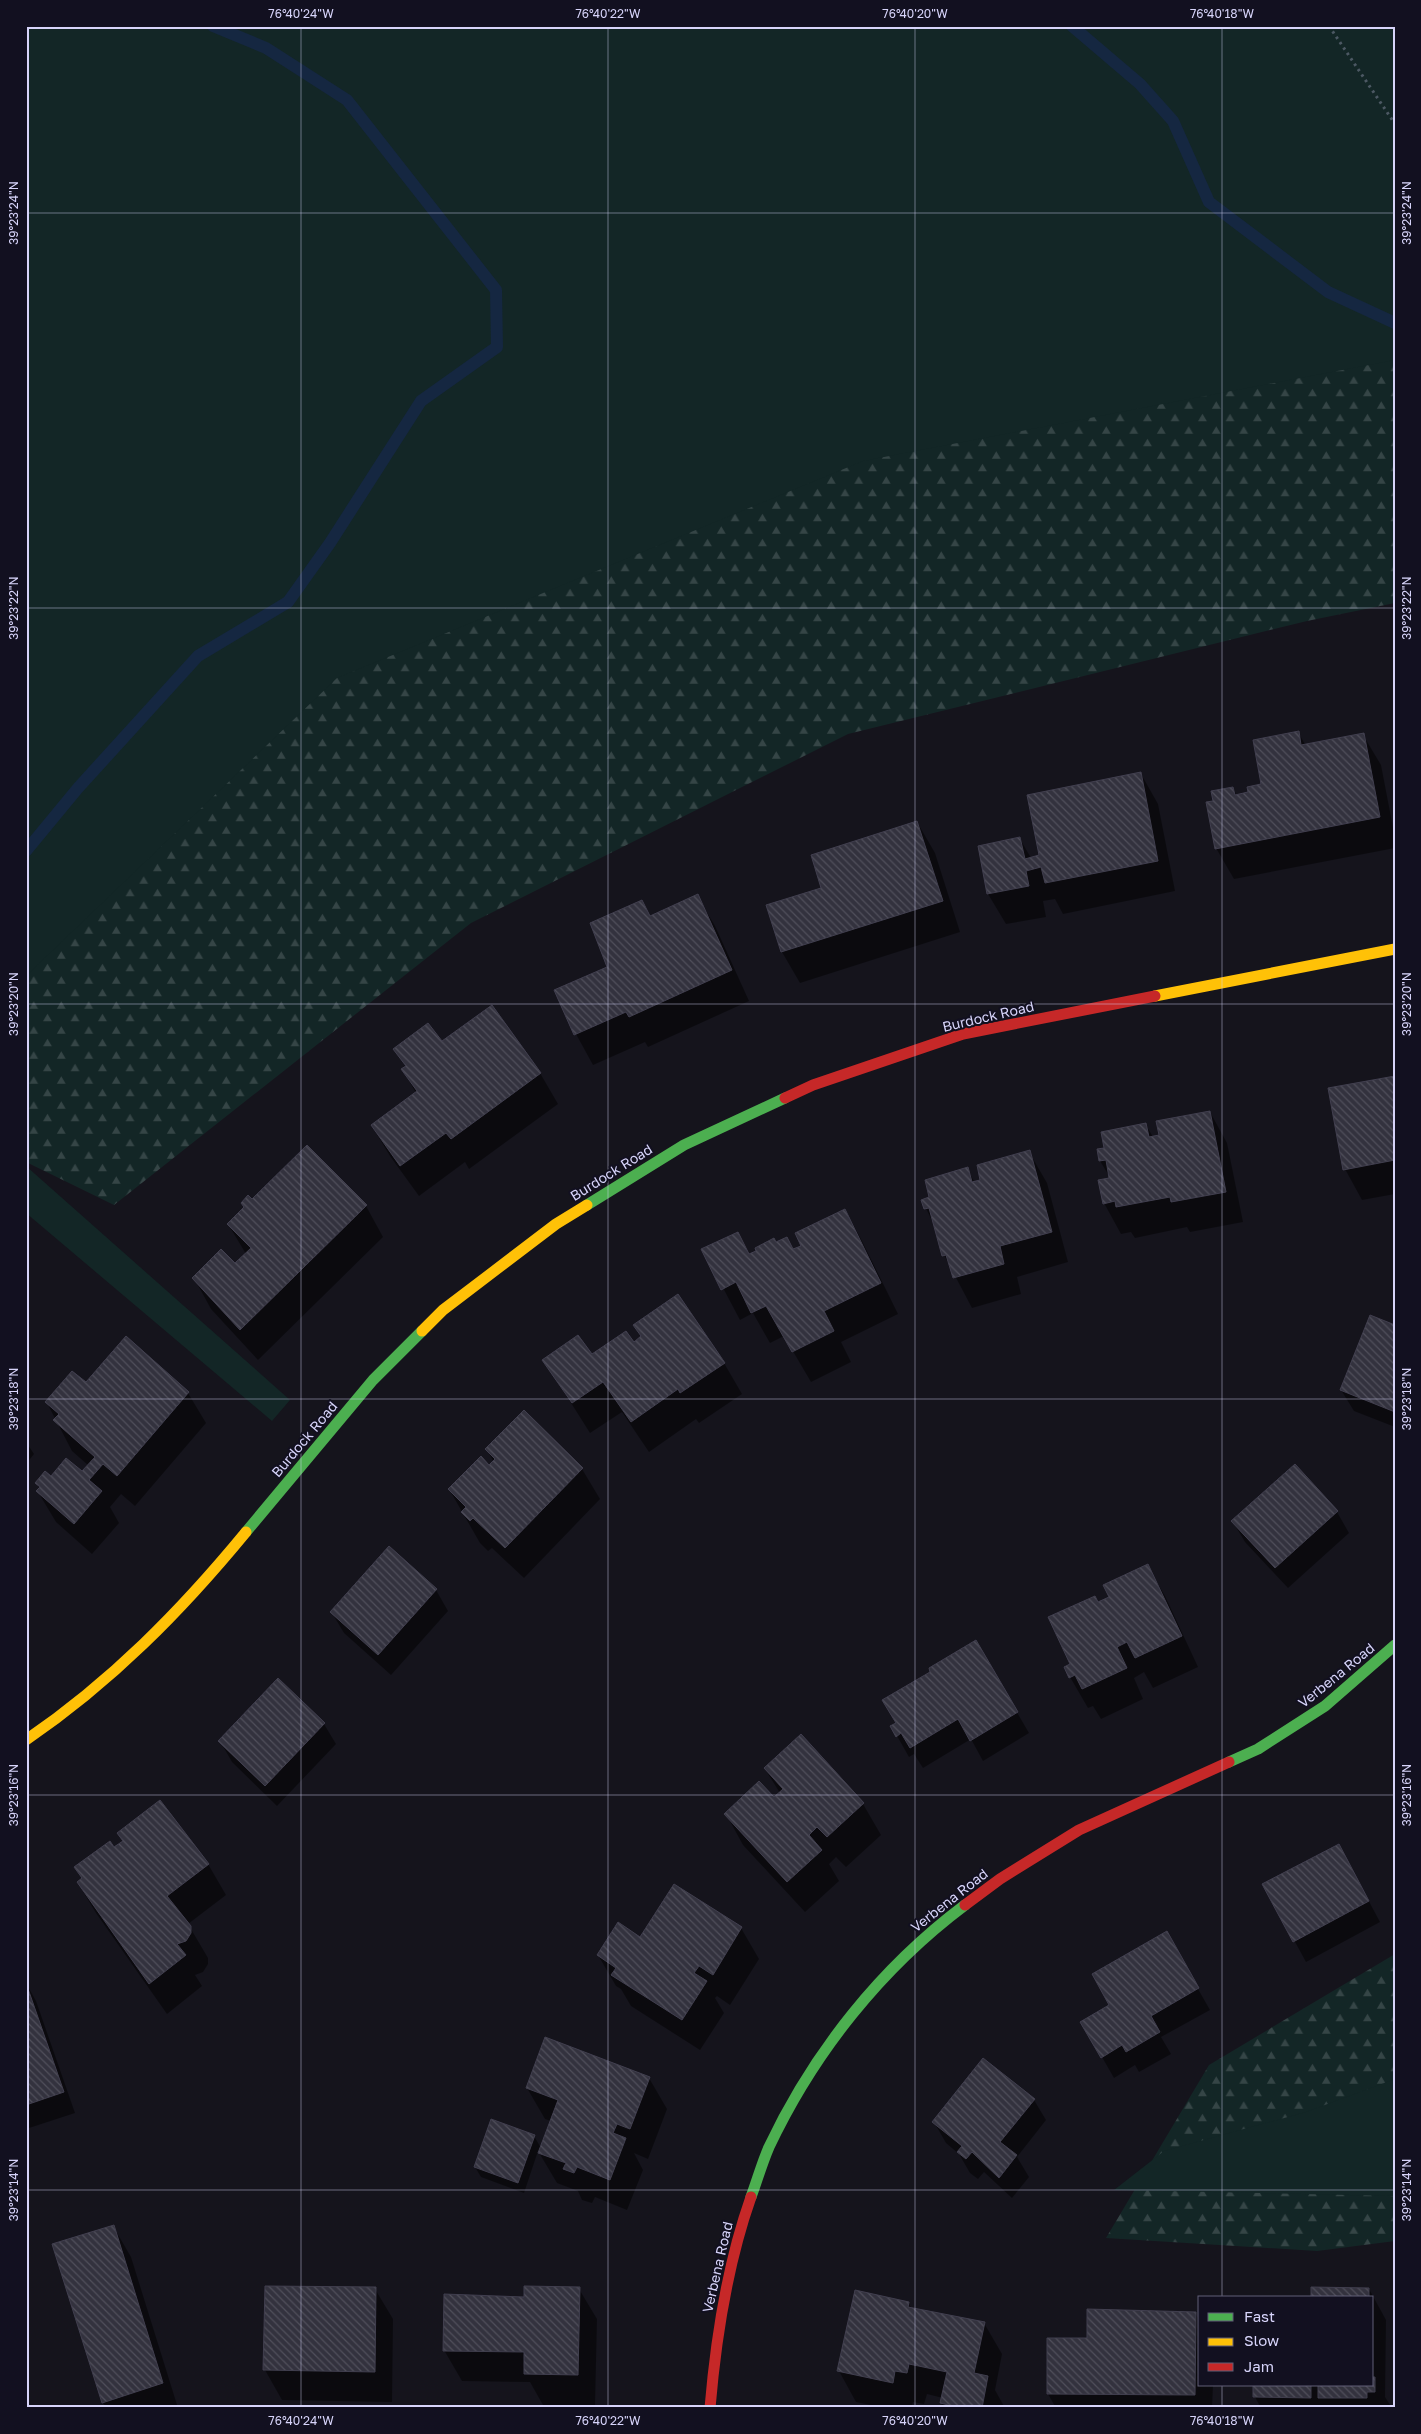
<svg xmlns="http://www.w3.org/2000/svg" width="1421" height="2434" font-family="'Golos Text',sans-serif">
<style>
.forest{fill:url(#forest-firs)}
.park{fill:#132626}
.shadow{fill:#0007}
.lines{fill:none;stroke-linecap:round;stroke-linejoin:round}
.stream{stroke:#152741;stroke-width:12}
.building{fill:url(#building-back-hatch);stroke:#413f4f}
.path{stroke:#4c5863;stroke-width:3;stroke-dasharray:2.5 4;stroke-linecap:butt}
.fast{stroke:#4caf50;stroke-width:11}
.slow{stroke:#ffc107;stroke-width:11}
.jam{stroke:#c62828;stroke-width:11}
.ticks{fill:none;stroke:#d7d4fa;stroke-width:1;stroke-opacity:0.45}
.labels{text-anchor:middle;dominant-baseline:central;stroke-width:4;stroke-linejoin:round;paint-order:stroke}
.street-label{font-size:14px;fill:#d7d4fa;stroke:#121020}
.neatline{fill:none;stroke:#d7d4fa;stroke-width:2}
.ticks-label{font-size:12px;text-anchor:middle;fill:#d7d4fa}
</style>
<defs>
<pattern id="forest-firs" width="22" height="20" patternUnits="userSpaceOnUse" patternTransform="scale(1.25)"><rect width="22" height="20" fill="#132626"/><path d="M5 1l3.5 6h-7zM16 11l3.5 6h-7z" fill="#354546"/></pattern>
<pattern id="building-back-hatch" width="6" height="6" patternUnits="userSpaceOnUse" patternTransform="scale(1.25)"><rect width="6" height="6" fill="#33323e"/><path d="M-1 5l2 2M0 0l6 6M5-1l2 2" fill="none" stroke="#504f5b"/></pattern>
</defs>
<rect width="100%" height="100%" fill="#15141c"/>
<path class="forest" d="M 26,26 L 1395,26 L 1395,603 L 1307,621 L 848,734 L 471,923 L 114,1205 L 26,1162 Z
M 1395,1954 L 1395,2241 L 1317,2251 L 1106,2238 L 1209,2065 Z"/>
<path class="park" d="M 26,26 L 1395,26 L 1395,360 L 863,461 L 337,678 L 26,976 Z
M 26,1166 L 290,1400 L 272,1421 L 26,1213 Z
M 1395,2079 L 1395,2196 L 1114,2190 L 1164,2151 L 1306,2112 Z"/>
<path class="shadow" d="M 1298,732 L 1306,746 L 1363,735 L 1381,765 L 1395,838 L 1395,848 L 1234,879 L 1216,848 L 1215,802 L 1233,788 L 1237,796 L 1250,793 L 1263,785 Z
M 1141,774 L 1158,804 L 1175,891 L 1063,914 L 1055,899 L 1043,901 L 1046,917 L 1006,924 L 988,894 L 1020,839 L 1031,858 L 1040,856 Z
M 917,822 L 935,853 L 960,932 L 800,983 L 782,952 L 768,906 L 822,889 Z
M 697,896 L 715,926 L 749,1001 L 648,1047 L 645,1042 L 593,1065 L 576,1034 L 556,991 L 609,967 L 642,901 L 651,917 Z
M 442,1043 L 540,1073 L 558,1104 L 469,1169 L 465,1162 L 419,1196 L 390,1156 L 372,1126 L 416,1093 L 403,1070 L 406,1067 L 395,1049 Z
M 1395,1077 L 1395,1194 L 1362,1200 L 1345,1169 Z
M 1210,1112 L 1227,1143 L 1243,1222 L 1190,1232 L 1187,1227 L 1135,1238 L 1131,1232 L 1121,1234 L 1104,1203 L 1111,1179 L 1100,1161 L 1106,1149 L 1146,1125 L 1153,1137 Z
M 1029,1152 L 1047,1183 L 1068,1262 L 1017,1277 L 1021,1294 L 972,1308 L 944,1255 L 936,1229 L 922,1200 L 931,1197 L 967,1169 L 975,1183 Z
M 252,1201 L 366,1206 L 383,1237 L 258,1360 L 211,1309 L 194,1278 L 235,1265 L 246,1254 L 228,1224 Z
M 845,1210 L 862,1241 L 898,1314 L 841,1342 L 851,1362 L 811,1382 L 784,1336 L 770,1343 L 753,1313 L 740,1320 L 703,1250 L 737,1234 L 750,1255 L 775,1243 L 793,1251 L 803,1246 Z
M 635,1325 L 724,1363 L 742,1394 L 699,1423 L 696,1419 L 649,1452 L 622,1412 L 590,1433 L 544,1360 L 591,1356 L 633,1344 L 642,1337 Z
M 1395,1326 L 1395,1427 L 1354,1411 L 1341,1390 Z
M 86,1384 L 188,1393 L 206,1423 L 135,1506 L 121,1494 L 110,1507 L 119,1523 L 92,1554 L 56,1522 L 38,1492 L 40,1489 L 36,1483 L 51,1478 L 82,1473 L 89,1466 L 72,1451 L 47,1403 Z
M 26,1442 L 34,1454 L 26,1464 Z
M 487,1450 L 582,1469 L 600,1499 L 524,1578 L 492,1548 L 488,1551 L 480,1543 L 449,1489 L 489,1467 L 494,1462 Z
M 1295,1465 L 1337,1512 L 1349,1533 L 1288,1588 L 1245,1542 L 1233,1522 Z
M 1147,1566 L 1165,1596 L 1198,1667 L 1153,1688 L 1144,1672 L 1134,1678 L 1143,1699 L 1101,1719 L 1093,1706 L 1088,1708 L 1070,1677 L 1072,1664 L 1098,1604 L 1110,1598 Z
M 436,1590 L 448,1611 L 391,1675 L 344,1633 L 332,1613 Z
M 976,1642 L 1029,1733 L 983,1761 L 971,1739 L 923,1768 L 914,1754 L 909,1757 L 892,1727 L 897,1724 L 932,1672 Z
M 324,1724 L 336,1744 L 277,1806 L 232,1762 L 220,1741 Z
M 801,1736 L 863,1804 L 881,1835 L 846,1867 L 836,1857 L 829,1864 L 839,1881 L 805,1912 L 743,1845 L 726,1814 L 774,1799 L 780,1793 L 765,1769 Z
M 114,1848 L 208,1864 L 226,1895 L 188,1924 L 208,1958 L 208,1964 L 203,1972 L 195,1975 L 202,1986 L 167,2014 L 96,1913 L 78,1883 L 83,1879 L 76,1867 Z
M 1350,1866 L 1380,1922 L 1306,1962 L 1264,1885 Z
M 675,1885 L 741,1928 L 759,1959 L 730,2005 L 717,1996 L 715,1998 L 724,2013 L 700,2050 L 631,2006 L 621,1989 L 616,1986 L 598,1955 L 641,1939 Z
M 1166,1933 L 1210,2010 L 1161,2037 L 1171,2054 L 1139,2072 L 1135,2065 L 1114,2078 L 1082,2022 L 1111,2006 Z
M 26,1983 L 36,2001 L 75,2113 L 26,2129 Z
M 649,2078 L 667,2109 L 648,2159 L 634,2153 L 643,2170 L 627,2210 L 595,2197 L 592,2203 L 582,2200 L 578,2191 L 557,2183 L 538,2151 L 524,2193 L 481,2177 L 475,2167 L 534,2136 L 541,2148 L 551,2121 L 545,2119 L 527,2088 Z
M 1034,2100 L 1046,2120 L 1017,2157 L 1029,2177 L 1012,2198 L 984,2172 L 978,2179 L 970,2173 L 959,2154 L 946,2143 L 934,2122 Z
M 113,2226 L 131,2257 L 178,2408 L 106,2408 L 103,2402 Z
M 375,2289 L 393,2319 L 392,2402 L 282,2400 L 265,2370 Z
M 579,2289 L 597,2319 L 595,2405 L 543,2405 L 530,2382 L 462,2381 L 444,2350 L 525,2298 Z
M 1369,2289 L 1386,2320 L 1385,2397 L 1392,2408 L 1261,2408 L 1255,2397 L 1255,2385 L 1372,2385 L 1372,2298 L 1313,2298 Z
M 908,2303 L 912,2309 L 984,2323 L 1002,2354 L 995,2390 L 1005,2408 L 944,2408 L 941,2403 L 943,2398 L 927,2394 L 924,2404 L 913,2402 L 911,2408 L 885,2408 L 856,2402 L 839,2371 Z
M 1195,2313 L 1200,2321 L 1200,2385 L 1213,2385 L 1212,2408 L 1056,2408 L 1048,2394 L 1088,2339 Z"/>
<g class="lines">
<path class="stream" d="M 1072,26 L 1140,84 L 1173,121 L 1209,202 L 1328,292 L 1395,323
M 26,851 L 78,788 L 198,656 L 288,602 L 330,543 L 421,401 L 497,347 L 496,290 L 347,100 L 266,48 L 213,26"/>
</g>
<path class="building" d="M 1299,731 L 1301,745 L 1364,733 L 1380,817 L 1215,849 L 1206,802 L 1213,801 L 1211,791 L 1233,787 L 1235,795 L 1248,792 L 1247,787 L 1261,784 L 1253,740 Z
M 1141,772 L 1158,861 L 1045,883 L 1041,867 L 1026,871 L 1029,886 L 987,894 L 978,846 L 1020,837 L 1025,859 L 1039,855 L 1027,795 Z
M 917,821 L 943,901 L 781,952 L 766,905 L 821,888 L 811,855 Z
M 698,894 L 732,970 L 629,1017 L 626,1012 L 574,1035 L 554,990 L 607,967 L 590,923 L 642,900 L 650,916 Z
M 492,1005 L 541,1073 L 451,1139 L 446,1133 L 400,1166 L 371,1125 L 417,1091 L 401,1069 L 406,1066 L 393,1049 L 428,1023 L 442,1041 Z
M 1395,1076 L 1395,1160 L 1343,1170 L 1328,1088 Z
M 1210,1111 L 1226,1192 L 1171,1202 L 1170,1197 L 1116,1207 L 1115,1201 L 1103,1204 L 1098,1180 L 1109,1178 L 1106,1160 L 1099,1161 L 1097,1149 L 1104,1148 L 1101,1132 L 1146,1123 L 1149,1137 L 1159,1135 L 1156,1121 Z
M 307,1145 L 367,1205 L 240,1330 L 192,1278 L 221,1249 L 235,1263 L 251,1248 L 227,1224 L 244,1207 L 241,1203 L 248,1195 L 252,1199 Z
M 1030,1150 L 1052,1232 L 1000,1246 L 1004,1264 L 953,1278 L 946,1255 L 942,1256 L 929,1208 L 924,1209 L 921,1200 L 929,1197 L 925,1180 L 968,1167 L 972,1182 L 980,1180 L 977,1165 Z
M 845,1209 L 881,1283 L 824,1311 L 834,1331 L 792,1352 L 766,1306 L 751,1313 L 736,1282 L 721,1290 L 701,1249 L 738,1232 L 749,1254 L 756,1251 L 755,1248 L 774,1238 L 776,1242 L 787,1237 L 793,1249 L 801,1246 L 795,1233 Z
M 678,1294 L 725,1363 L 680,1393 L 678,1389 L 631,1422 L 603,1382 L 572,1403 L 542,1360 L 578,1335 L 592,1354 L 626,1331 L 634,1342 L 641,1336 L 633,1325 Z
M 1370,1315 L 1395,1325 L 1395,1412 L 1340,1390 Z
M 126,1336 L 189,1392 L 117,1476 L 103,1464 L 89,1480 L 102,1491 L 74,1524 L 36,1491 L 40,1487 L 35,1483 L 45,1471 L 51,1476 L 66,1458 L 82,1471 L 95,1457 L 53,1420 L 59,1414 L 45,1402 L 72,1371 L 86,1382 Z
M 524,1410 L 583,1468 L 505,1548 L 473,1518 L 470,1521 L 461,1512 L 466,1507 L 448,1489 L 481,1456 L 489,1465 L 495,1459 L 485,1449 Z
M 1295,1464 L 1338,1511 L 1275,1568 L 1231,1521 Z
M 389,1546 L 437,1589 L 378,1655 L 330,1612 Z
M 1148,1564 L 1182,1636 L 1135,1658 L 1127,1642 L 1117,1647 L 1127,1668 L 1082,1689 L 1075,1675 L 1069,1678 L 1064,1667 L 1070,1664 L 1048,1617 L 1095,1596 L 1098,1602 L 1109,1597 L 1103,1585 Z
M 976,1640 L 1018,1712 L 970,1741 L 958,1719 L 910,1748 L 901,1733 L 896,1737 L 890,1726 L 896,1723 L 882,1700 L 930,1672 L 929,1668 Z
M 278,1678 L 325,1723 L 265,1786 L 218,1741 Z
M 801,1734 L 864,1803 L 827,1837 L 817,1827 L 809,1835 L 822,1850 L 787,1882 L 724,1814 L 759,1781 L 774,1797 L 783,1789 L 764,1768 Z
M 160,1800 L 209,1864 L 167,1896 L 191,1926 L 191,1933 L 186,1941 L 177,1944 L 186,1955 L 149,1984 L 77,1882 L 82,1878 L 74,1867 L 110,1841 L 114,1847 L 123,1841 L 117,1833 Z
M 1339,1844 L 1369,1901 L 1293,1942 L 1262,1884 Z
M 674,1884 L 742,1927 L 713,1975 L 699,1966 L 694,1973 L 707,1981 L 682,2020 L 611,1975 L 616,1968 L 597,1955 L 618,1922 L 640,1937 Z
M 1167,1931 L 1199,1988 L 1151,2016 L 1160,2032 L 1126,2052 L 1122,2045 L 1101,2058 L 1080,2022 L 1109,2005 L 1092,1974 Z
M 26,1983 L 64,2092 L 26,2105 Z
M 545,2037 L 650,2077 L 630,2129 L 617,2124 L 613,2133 L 626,2138 L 610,2180 L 577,2167 L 574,2173 L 563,2169 L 566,2163 L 538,2153 L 558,2100 L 526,2088 Z
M 983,2058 L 1035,2099 L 1000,2142 L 1017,2155 L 999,2178 L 972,2152 L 966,2159 L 957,2152 L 962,2146 L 932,2122 Z
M 491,2119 L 535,2135 L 518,2183 L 474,2167 Z
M 114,2225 L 163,2383 L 102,2403 L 52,2244 Z
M 265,2286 L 376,2287 L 375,2372 L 263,2370 Z
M 524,2286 L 580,2287 L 578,2375 L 524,2374 L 524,2352 L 443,2351 L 444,2294 L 524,2297 Z
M 1311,2287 L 1369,2288 L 1369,2298 L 1311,2298 Z
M 855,2290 L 909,2302 L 908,2307 L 985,2322 L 974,2373 L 988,2376 L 982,2408 L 961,2408 L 940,2403 L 947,2372 L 909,2364 L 907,2373 L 895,2371 L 893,2383 L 837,2371 Z
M 1087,2309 L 1196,2312 L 1195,2395 L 1047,2394 L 1047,2338 L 1087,2338 Z
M 1372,2377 L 1375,2377 L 1375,2392 L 1367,2392 L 1367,2398 L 1318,2398 L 1318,2385 L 1372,2385 Z
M 1253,2385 L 1311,2385 L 1311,2398 L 1253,2397 Z"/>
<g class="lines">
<path class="path" d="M 1329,26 L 1395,124"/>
<path class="fast" d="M 587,1205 L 684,1145 L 785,1098
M 246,1532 L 373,1380 L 422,1331
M 1229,1762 L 1258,1749 L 1325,1706 L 1395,1645
M 751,2197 C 757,2181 762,2163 769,2147 C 814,2052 881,1968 965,1905"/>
<path class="slow" d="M 1155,996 L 1395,949
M 422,1331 L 443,1310 L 556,1224 L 587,1205
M 26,1740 C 111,1682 181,1611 246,1532"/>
<path class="jam" d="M 785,1098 L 813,1085 L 963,1034 L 1155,996
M 965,1905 L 1000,1879 L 1079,1830 L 1229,1762
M 710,2408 C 716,2336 727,2265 751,2197"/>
</g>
<path class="ticks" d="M 301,26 L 301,2408M 608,26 L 608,2408M 915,26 L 915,2408M 1222,26 L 1222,2298M 26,213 L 1395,213M 26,608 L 1395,608M 26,1004 L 1395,1004M 26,1399 L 1395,1399M 26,1795 L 1395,1795M 26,2190 L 1395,2190M 1222,2385 L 1222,2408"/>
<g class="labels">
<g class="street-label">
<text transform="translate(988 1016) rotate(-13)">Burdock Road</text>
<text transform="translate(611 1172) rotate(-32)">Burdock Road</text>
<text transform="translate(304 1439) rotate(-50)">Burdock Road</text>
<text transform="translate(1336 1675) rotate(-39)">Verbena Road</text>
<text transform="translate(949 1900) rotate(-38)">Verbena Road</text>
<text transform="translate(717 2267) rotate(-77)">Verbena Road</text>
</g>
</g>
<rect width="1421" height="2434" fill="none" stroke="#121020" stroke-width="55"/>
<rect x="1198" y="2296" width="175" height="90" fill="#121020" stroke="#615e77"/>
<rect x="1208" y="2313" width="25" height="8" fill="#4caf50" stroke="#615e77"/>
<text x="1244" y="2322" font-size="15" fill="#d7d4fa">Fast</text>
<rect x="1208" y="2338" width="25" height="8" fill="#ffc107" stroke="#615e77"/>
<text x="1244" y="2346" font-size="15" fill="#d7d4fa">Slow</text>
<rect x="1208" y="2363" width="25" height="8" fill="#c62828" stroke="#615e77"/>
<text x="1244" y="2372" font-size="15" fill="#d7d4fa">Jam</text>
<rect x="28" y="28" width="1366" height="2378" class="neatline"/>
<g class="ticks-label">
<text x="301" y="18">76°40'24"W</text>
<text x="608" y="18">76°40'22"W</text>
<text x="915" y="18">76°40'20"W</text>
<text x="1222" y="18">76°40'18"W</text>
<text transform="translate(14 213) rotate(-90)" y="4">39°23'24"N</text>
<text transform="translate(1407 213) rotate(-90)" y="4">39°23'24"N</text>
<text transform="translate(14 608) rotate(-90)" y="4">39°23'22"N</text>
<text transform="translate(1407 608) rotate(-90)" y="4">39°23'22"N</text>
<text transform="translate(14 1004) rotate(-90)" y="4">39°23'20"N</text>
<text transform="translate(1407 1004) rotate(-90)" y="4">39°23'20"N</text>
<text transform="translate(14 1399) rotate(-90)" y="4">39°23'18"N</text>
<text transform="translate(1407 1399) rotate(-90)" y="4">39°23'18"N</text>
<text transform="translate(14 1795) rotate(-90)" y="4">39°23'16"N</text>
<text transform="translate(1407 1795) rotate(-90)" y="4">39°23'16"N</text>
<text transform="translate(14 2190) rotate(-90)" y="4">39°23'14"N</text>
<text transform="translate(1407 2190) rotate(-90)" y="4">39°23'14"N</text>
<text x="301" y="2425">76°40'24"W</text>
<text x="608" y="2425">76°40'22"W</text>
<text x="915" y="2425">76°40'20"W</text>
<text x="1222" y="2425">76°40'18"W</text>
</g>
</svg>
